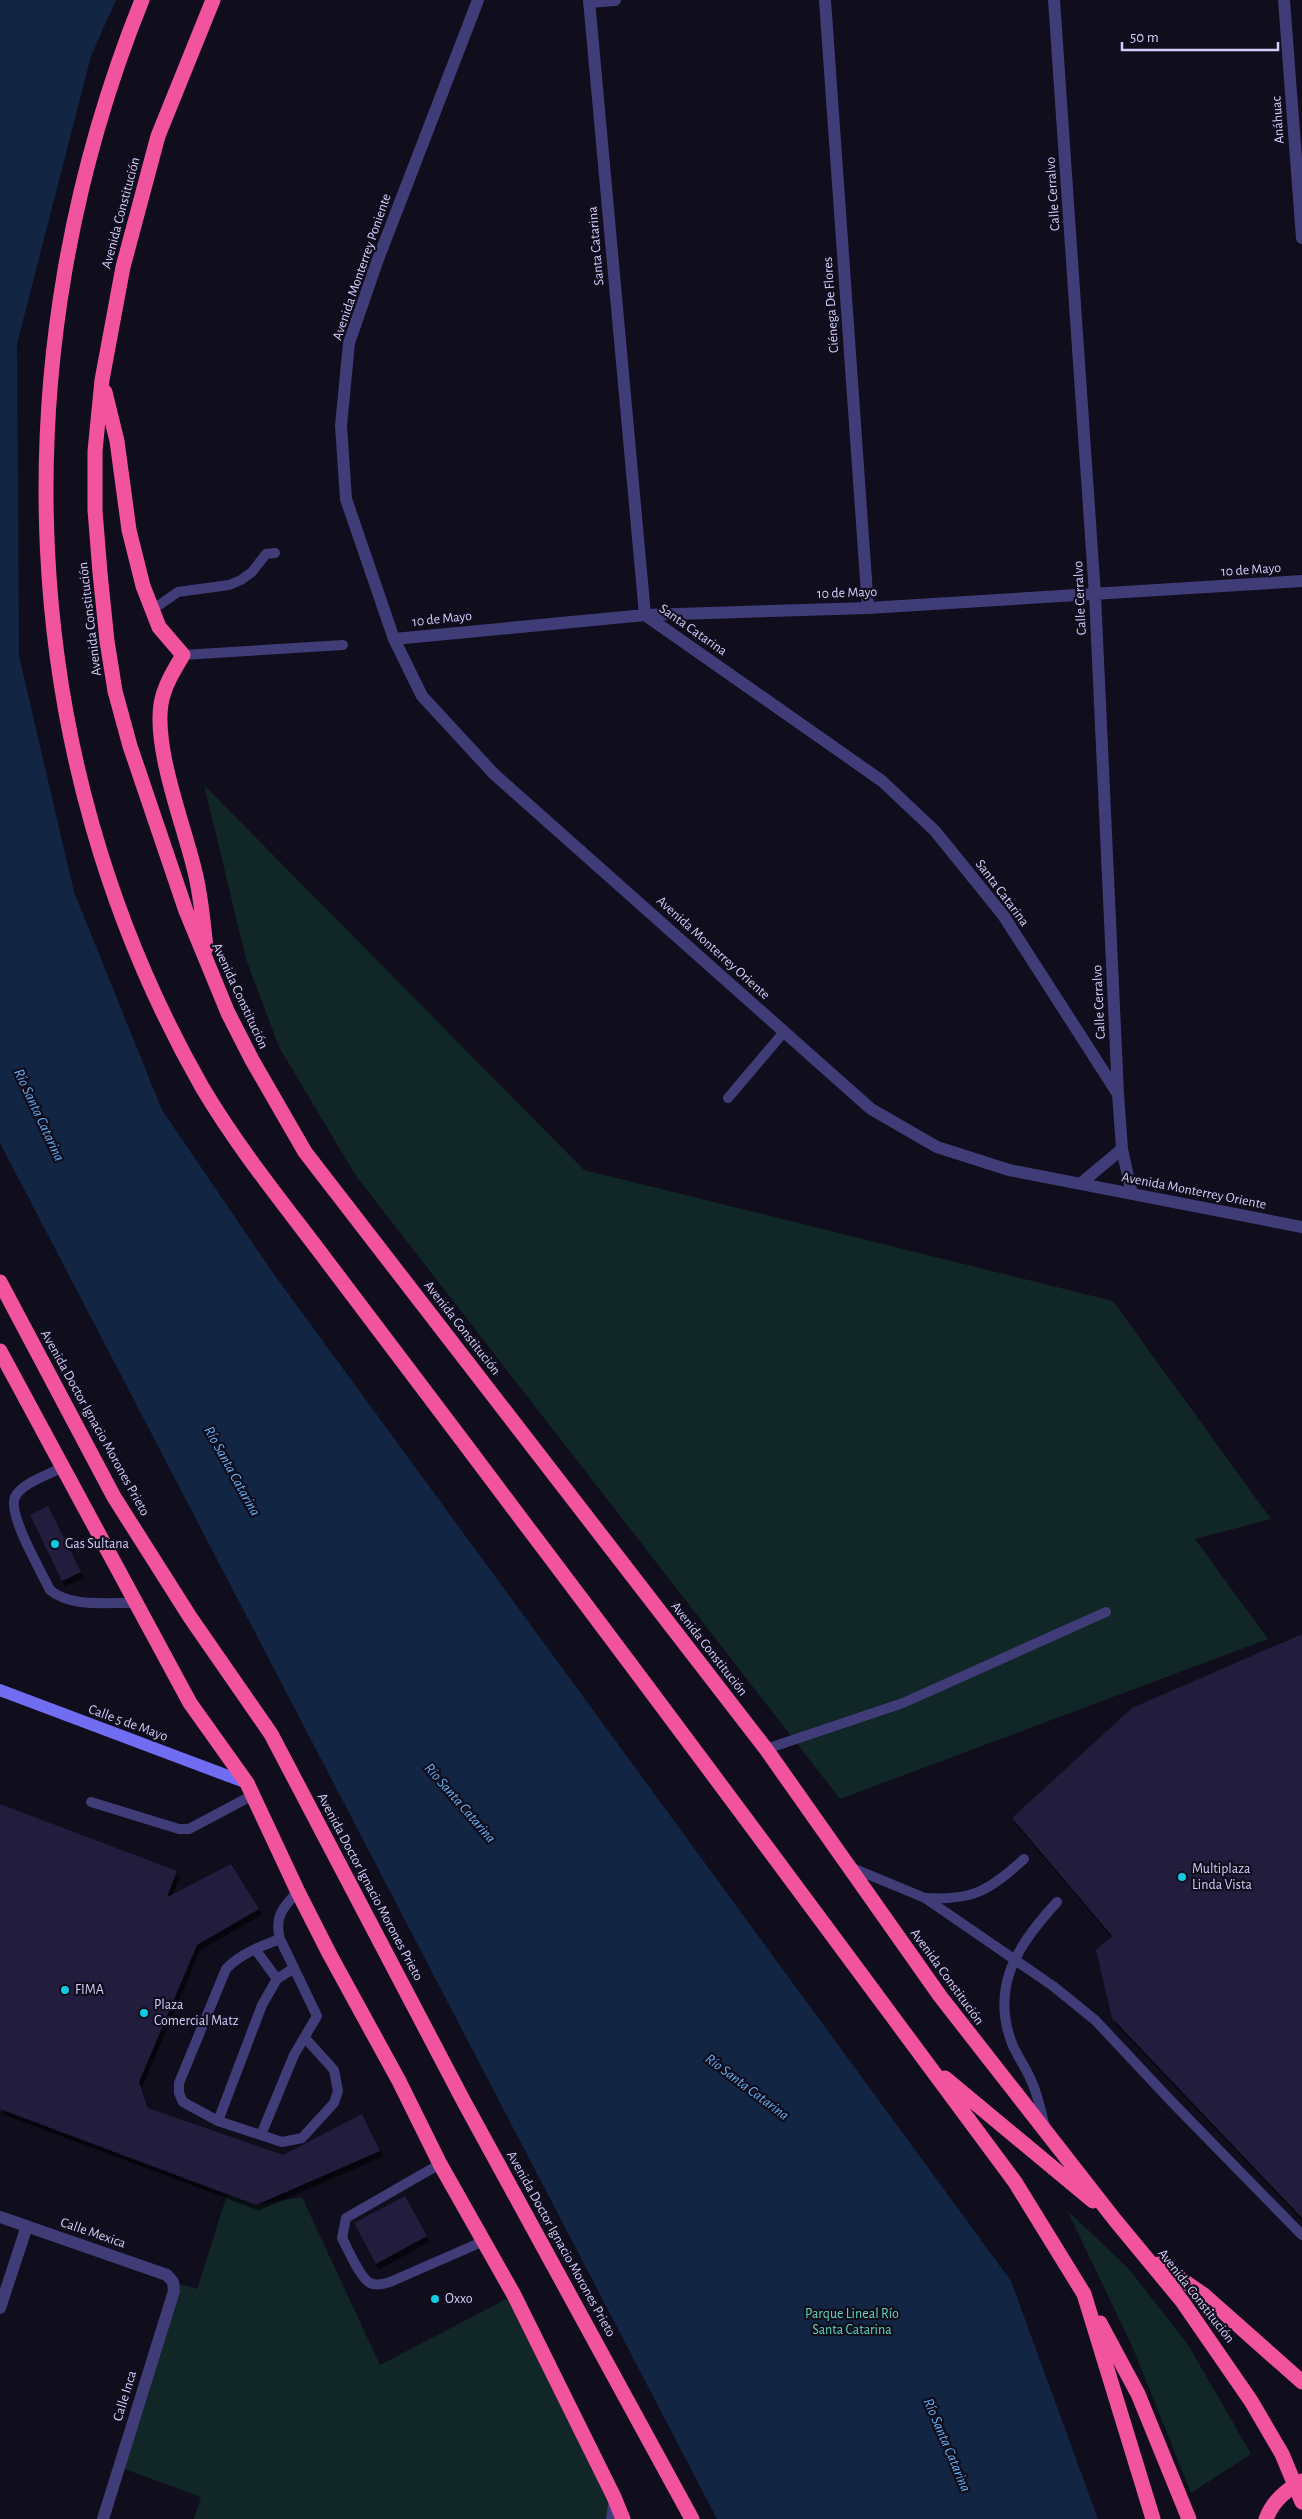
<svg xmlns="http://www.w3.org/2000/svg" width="1302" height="2519" font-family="'Alegreya Sans',sans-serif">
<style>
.green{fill:#112626}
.water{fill:#122542}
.building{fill:#221b3c;filter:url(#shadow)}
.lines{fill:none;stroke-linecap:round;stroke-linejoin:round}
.lane{stroke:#3f3c78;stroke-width:10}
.street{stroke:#3f3c78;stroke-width:12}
.secondary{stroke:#716df3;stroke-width:12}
.highway{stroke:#f1539d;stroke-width:15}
.highway-bridge{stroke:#f1539d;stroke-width:15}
.poi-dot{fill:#13cbe1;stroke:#100d1d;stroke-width:2}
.labels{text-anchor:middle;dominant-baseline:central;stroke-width:4.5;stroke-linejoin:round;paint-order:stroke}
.street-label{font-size:14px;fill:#d3cdfb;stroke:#100d1d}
.poi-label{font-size:14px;fill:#d3cdfb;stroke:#100d1d;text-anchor:start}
.park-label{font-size:14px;fill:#61d4b8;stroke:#100d1d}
.water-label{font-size:15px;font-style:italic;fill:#64aff2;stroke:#100d1d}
</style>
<defs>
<filter id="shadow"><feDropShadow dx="3" dy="5.5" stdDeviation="0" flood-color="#0009"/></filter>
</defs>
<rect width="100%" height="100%" fill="#100d1d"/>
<path class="green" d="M 204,785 L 584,1170 L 1113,1301 L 1271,1519 L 1195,1539 L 1268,1639 L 840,1799 L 356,1176 L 279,1047 L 246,959 Z
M 227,2195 L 256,2205 L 302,2197 L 380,2365 L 514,2295 L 623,2519 L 194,2519 L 201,2497 L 119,2467 L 173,2282 L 197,2289 Z
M 1067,2210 L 1128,2268 L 1187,2343 L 1251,2454 L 1191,2493 L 1132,2346 Z"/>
<path class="water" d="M 0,0 L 116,0 L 91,56 L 17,344 L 19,656 L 74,892 L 162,1110 L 273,1273 L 1011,2281 L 1098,2519 L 717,2519 L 0,1143 Z"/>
<path class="building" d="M 48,1506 L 81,1572 L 62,1581 L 30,1515 Z
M 1302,1634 L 1302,2218 L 1112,2018 L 1096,1950 L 1112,1936 L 1012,1818 L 1132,1708 Z
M 0,1804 L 177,1871 L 167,1897 L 231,1864 L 259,1909 L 197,1945 L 139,2082 L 148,2108 L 283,2155 L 362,2114 L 380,2151 L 256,2205 L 0,2109 Z
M 405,2196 L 427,2236 L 376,2264 L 354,2223 Z"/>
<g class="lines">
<path class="lane" d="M 152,610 L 178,592 L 229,585 L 241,580 L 252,572 L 266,554 L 275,553
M 183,655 L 343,645
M 728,1098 L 784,1032
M 61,1468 C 48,1475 22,1483 15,1497 C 7,1514 42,1573 50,1590 C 71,1608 108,1602 134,1603
M 766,1749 L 903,1703 L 1106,1612
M 91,1802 L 179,1829 L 189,1829 L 253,1795
M 850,1867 L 925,1898 L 1053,1986 L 1095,2020 L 1172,2102 L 1302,2235
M 926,1898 C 974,1901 989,1890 1024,1859
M 280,1939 C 261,1946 240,1954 226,1969 L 179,2083 L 179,2093 L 183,2102 L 218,2121 L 282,2142 L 302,2138 L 334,2103 L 338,2091 L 334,2070 L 305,2038
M 255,1949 L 277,1979
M 218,2121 L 262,2005 L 277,1979 L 294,1968
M 1045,2127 C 1041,2111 1038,2095 1031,2080 C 1026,2068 1018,2057 1013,2046 C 989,1987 1018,1944 1057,1902
M 261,2135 L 294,2055 L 317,2016 L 280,1939 C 274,1918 283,1906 298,1892
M 440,2164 L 346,2218 L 342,2238 C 348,2249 360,2278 370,2283 C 376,2286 384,2284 390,2282 L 484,2241
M 611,2519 L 614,2500"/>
<path class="street" d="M 478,0 L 377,262 L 349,343 L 341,426 L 346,499 L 394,639 L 422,696 L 494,774 L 871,1109 L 937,1147 L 1009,1170 L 1302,1227
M 589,0 L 645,615 L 882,781 L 935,831 L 1003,915 L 1118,1094
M 825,0 L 868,608
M 1054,0 L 1095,595 L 1118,1094 L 1122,1149 L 1132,1194
M 1284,0 L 1302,238
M 589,2 L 615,0
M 394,639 L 645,615 L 868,608 L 1302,581
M 1080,1184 L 1122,1149
M 0,2217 L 167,2275 L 173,2282 L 174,2291 L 103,2519
M 0,2308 L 27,2226"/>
<path class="secondary" d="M 0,1690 L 247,1783"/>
<path class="highway" d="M 142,0 C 0,352 12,754 202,1087 C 238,1148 283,1203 326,1260 C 391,1346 457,1433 522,1520 C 688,1739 851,1961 1015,2182 L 1084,2294 L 1153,2519
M 213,0 L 158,136 L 123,267 L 102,380 L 95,451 L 95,510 L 100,573 L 107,641 L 115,691 L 130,746 L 186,911 L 228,1013 L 252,1060 L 305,1152 L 766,1749 L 940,1996 L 1115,2220 L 1182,2301 L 1251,2401 L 1282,2454 L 1302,2502
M 105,392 L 117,441 L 129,530 L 143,586 L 159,627 L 183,655 C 174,670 164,686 161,704 C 154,749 183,823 194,868 C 201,894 203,921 206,948
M 0,1282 L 114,1497 L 190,1617 L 271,1734 L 463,2100 L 692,2519
M 0,1351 L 190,1703 L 247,1783 L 298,1892 L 330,1955 L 399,2081 L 440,2164 L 514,2295 L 614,2497 L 623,2519
M 945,2078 L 1093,2201
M 1159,2264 L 1204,2295 L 1302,2382
M 1100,2323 L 1138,2394 L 1189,2519"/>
<path class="highway-bridge" d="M 1266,2519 C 1273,2501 1285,2491 1302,2481"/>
</g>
<g class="poi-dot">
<circle cx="55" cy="1544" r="5"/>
<circle cx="1182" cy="1877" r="5"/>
<circle cx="65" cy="1990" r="5"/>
<circle cx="144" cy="2013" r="5"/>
<circle cx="435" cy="2299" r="5"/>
</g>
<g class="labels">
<g class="street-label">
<text transform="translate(1278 120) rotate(-94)">Anáhuac</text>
<text transform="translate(1053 194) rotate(-94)">Calle Cerralvo</text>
<text transform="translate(121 213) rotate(-75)">Avenida Constitución</text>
<text transform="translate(596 246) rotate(-95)">Santa Catarina</text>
<text transform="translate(362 267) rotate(-71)">Avenida Monterrey Poniente</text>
<text transform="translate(831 305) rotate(-94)">Ciénega De Flores</text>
<text transform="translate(1251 570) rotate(-4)">10 de Mayo</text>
<text transform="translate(847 593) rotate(-2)">10 de Mayo</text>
<text transform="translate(1080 598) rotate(-93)">Calle Cerralvo</text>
<text transform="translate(90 619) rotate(-97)">Avenida Constitución</text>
<text transform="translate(442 619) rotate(-6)">10 de Mayo</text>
<text transform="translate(693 630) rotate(35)">Santa Catarina</text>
<text transform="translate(1002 893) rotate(53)">Santa Catarina</text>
<text transform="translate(713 948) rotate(42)">Avenida Monterrey Oriente</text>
<text transform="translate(240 996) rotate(65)">Avenida Constitución</text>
<text transform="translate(1099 1002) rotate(-93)">Calle Cerralvo</text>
<text transform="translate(1194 1191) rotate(11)">Avenida Monterrey Oriente</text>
<text transform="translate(462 1328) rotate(52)">Avenida Constitución</text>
<text transform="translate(95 1423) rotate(61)">Avenida Doctor Ignacio Morones Prieto</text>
<text transform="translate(709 1649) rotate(52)">Avenida Constitución</text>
<text transform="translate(128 1723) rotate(20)">Calle 5 de Mayo</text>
<text transform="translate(370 1887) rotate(62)">Avenida Doctor Ignacio Morones Prieto</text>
<text transform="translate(947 1977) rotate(54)">Avenida Constitución</text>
<text transform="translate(93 2233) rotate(19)">Calle Mexica</text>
<text transform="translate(561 2244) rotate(61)">Avenida Doctor Ignacio Morones Prieto</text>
<text transform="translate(1196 2296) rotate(52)">Avenida Constitución</text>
<text transform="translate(125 2396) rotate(-73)">Calle Inca</text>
</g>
<g class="poi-label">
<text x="65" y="1544">Gas Sultana</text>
<text x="1192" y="1869">Multiplaza<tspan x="1192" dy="16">Linda Vista</tspan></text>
<text x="75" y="1990">FIMA</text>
<text x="154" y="2005">Plaza<tspan x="154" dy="16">Comercial Matz</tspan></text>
<text x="445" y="2299">Oxxo</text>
</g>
<g class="park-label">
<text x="852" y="2314">Parque Lineal Río<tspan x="852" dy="16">Santa Catarina</tspan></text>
</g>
<g class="water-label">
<text transform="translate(39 1115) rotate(65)">Río Santa Catarina</text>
<text transform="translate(232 1471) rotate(61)">Río Santa Catarina</text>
<text transform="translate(460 1803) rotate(49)">Río Santa Catarina</text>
<text transform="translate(747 2087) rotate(37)">Río Santa Catarina</text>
<text transform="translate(947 2445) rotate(67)">Río Santa Catarina</text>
</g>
</g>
<path d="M1122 42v8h156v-8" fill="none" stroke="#d3cdfb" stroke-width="2.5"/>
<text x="1130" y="42" font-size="15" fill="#d3cdfb" stroke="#100d1d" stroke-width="4" paint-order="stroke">50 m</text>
</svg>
